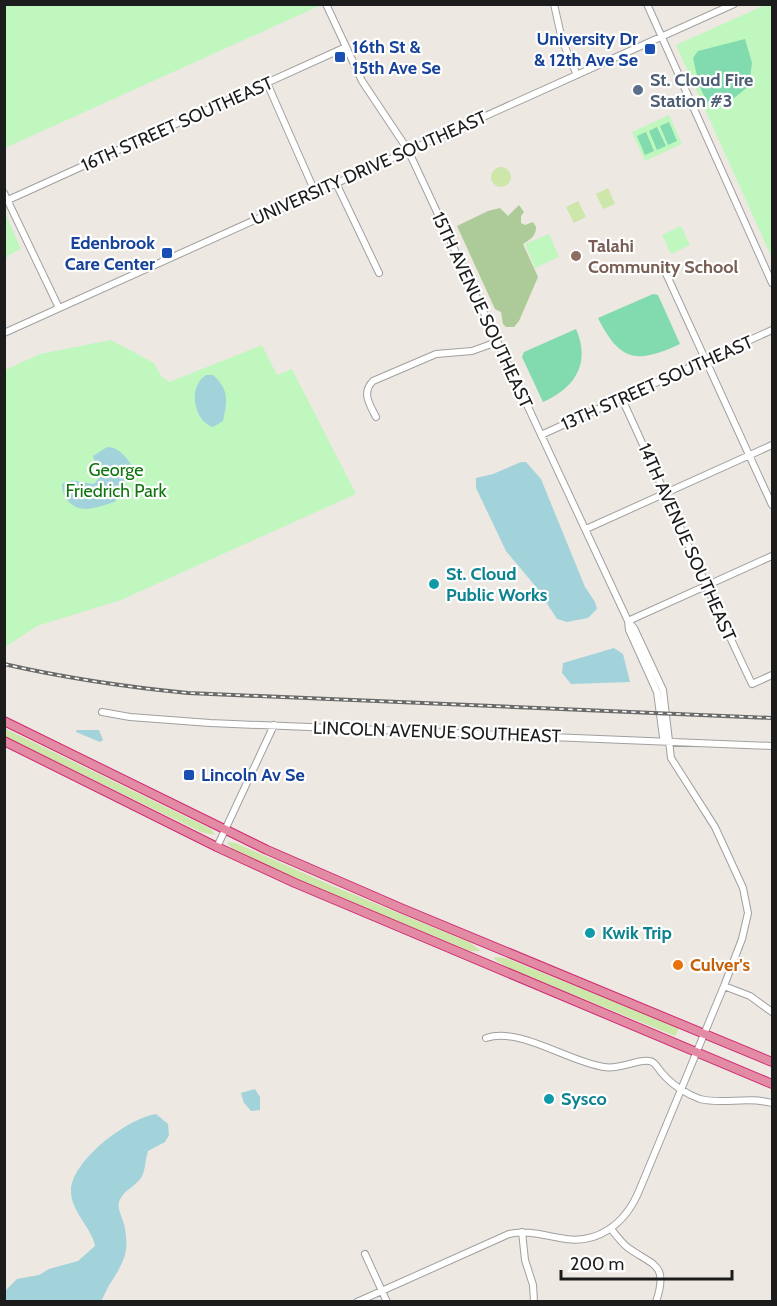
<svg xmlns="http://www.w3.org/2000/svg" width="777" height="1306" font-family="Cabin,sans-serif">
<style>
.grass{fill:#cde6a9}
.forest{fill:#accb98}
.park{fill:#c0f7bf}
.pitch{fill:#82daaf}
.water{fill:#a3d3da}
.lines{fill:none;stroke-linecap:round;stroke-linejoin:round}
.minor-casing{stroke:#a0a0a0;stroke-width:8}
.highway-casing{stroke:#d02973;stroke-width:10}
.minor{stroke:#fff;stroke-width:6}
.highway{stroke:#e38ba4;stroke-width:8}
.rail-casing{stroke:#6a6a6a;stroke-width:4}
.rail{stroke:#fff;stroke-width:1.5;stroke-dasharray:4.5;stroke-linecap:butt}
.transit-dot{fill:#1a4fb4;stroke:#fff;stroke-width:2}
.service-dot{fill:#5c6f8a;stroke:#fff;stroke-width:2}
.education-dot{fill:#8d6e63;stroke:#fff;stroke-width:2}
.culture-dot{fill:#0f9aa8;stroke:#fff;stroke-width:2}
.food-dot{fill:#e8710a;stroke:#fff;stroke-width:2}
.labels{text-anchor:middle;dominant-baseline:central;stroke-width:4.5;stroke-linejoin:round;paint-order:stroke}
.transit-label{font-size:18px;font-weight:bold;fill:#164399;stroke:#fff;text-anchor:end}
.service-label{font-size:18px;font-weight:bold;fill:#4e5e75;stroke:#fff;text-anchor:start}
.street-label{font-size:18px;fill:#1c1c1c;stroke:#fff}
.education-label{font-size:18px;font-weight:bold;fill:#785e54;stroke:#fff;text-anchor:start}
.park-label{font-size:18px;fill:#10750f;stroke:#fff}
.culture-label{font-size:18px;font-weight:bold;fill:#0d838f;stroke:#fff;text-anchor:start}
.food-label{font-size:18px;font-weight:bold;fill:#c56008;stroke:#fff;text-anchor:start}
</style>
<rect width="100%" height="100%" fill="#ede8e2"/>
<path class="grass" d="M491 177a10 10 0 1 1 20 0a10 10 0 1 1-20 0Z
M 608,188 L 615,204 L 603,209 L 596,194 Z
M 578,201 L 586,217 L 574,223 L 566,207 Z
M 4,728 L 211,829 L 215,835 L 201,832 L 5,737 Z
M 227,842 L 236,843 L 328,884 L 469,942 L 481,951 L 470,951 L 326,892 L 234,851 Z
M 495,957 L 506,958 L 679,1028 L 675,1036 L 508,968 L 494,959 Z"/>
<path class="forest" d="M 519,205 L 524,212 L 521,216 L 521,223 L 525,225 L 533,222 L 536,227 C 536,236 531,239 523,244 L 538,277 L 519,321 L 514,327 L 506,327 L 503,324 L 501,312 L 495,309 L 457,226 L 488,211 L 500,208 L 508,216 Z"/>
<path class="park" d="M 318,4 L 319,6 L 5,148 L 5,5 Z
M 765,5 L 772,5 L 772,258 L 676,45 Z
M 669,115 L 682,144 L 645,161 L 632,132 Z
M 4,210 L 21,249 L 9,255 L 5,260 Z
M 681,226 L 690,245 L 671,254 L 662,235 Z
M 549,234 L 559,257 L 535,268 L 525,244 Z
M 111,340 L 154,363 L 161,376 L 169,382 L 262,345 L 277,375 L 292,369 L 356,494 L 121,600 L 37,626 L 5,647 L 5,370 L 40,354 Z"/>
<path class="pitch" d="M 745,39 L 752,63 L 749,86 L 734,98 L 708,104 L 699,85 L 693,58 L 698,51 Z
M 669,122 L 677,141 L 668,145 L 660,126 Z
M 657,127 L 666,146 L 657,150 L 649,131 Z
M 646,132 L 654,151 L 645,155 L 637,136 Z
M 653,294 L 658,295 L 680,344 C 637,364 620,362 598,318 Z
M 576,329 C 591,363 575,388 543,402 L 522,357 L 524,352 Z"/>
<path class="water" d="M 206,375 L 213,375 C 230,390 227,402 223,421 L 213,427 C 194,421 187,387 206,375 Z
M 107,447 C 120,447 129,460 135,471 L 125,480 L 115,502 C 101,505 83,516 69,502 C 64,497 62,491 62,484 C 71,477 83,483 94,484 L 99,478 L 93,456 Z
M 521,462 L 526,462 L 541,479 L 585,587 L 595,602 L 597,609 L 588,618 L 567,622 L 557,619 L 537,588 L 506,551 L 476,488 L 476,478 L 493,474 Z
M 614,648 L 623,654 L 630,682 L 571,684 L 562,673 L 563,663 Z
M 77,730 L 99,730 L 103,740 L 100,742 L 76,732 Z
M 255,1089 L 260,1097 L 260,1110 L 251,1111 L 244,1103 L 241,1093 Z
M 156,1114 L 168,1124 L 169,1135 L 165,1142 L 148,1151 C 145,1160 146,1169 141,1178 C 135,1187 123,1190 119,1202 C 117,1211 124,1220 125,1229 C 129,1253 124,1261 112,1281 C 107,1287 105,1295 101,1301 L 5,1301 L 5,1291 L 17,1279 L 39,1275 L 49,1269 L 78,1261 L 95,1246 C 93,1230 71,1211 71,1192 C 70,1161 128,1118 156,1114 Z"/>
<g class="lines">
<defs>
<path id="minor" d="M 326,4 L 362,81 L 408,150 L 628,621 L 634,628 L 663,690 L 671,758 L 715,827 L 743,888 L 748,913 L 742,939 L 724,986 L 639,1191 C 625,1224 597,1246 560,1238 C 542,1235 527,1230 509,1234 L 357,1302
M 554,4 L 562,40 L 577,75
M 647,4 L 772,283
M 267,83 L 315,192
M 336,183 L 379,273
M 4,193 L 59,308
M 8,200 L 346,47
M 663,267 L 772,505
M 4,333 L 734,4
M 622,399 C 666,494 707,590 752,684 L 772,675
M 376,417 C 370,405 361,393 373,381 L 436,354 L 472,351 L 497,342
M 541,435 L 772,330
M 586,529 L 772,445
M 628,621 L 772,556
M 628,621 L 629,630 L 657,692 L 663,737 L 667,741
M 102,712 L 130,717 L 210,723 L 772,746
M 217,847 L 274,725
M 724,986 L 750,996 L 772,1012
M 486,1038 C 521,1027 566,1061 604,1067 C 620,1070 637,1059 649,1061 C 655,1061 658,1069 662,1073 C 671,1084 686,1094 700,1099 C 723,1105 747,1096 772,1103
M 611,1229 C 616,1235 621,1242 627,1247 C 653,1266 669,1263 656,1302
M 522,1232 L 525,1260 L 533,1285 L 534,1302
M 365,1254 L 387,1302"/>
<path id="highway" d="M 4,721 L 267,850 L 403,909 L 772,1062
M 4,741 L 217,847 L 295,883 L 772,1084"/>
</defs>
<use href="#minor" class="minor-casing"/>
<use href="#highway" class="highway-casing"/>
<use href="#minor" class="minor"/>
<use href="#highway" class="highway"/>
<defs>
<path id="rail" d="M 4,664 C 65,678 126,687 188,693 L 772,718"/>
</defs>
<use href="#rail" class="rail-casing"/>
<use href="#rail" class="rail"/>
</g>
<g class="transit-dot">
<rect x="644" y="43" width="12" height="12" rx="3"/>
<rect x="334" y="51" width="12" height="12" rx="3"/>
<rect x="161" y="247" width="12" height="12" rx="3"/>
<rect x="183" y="769" width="12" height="12" rx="3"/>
</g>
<circle class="service-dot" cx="638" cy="90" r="6"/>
<circle class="education-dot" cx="576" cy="256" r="6"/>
<g class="culture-dot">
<circle cx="434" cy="584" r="6"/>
<circle cx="590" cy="933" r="6"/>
<circle cx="549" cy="1099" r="6"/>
</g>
<circle class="food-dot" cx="678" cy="965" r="6"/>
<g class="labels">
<g class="transit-label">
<text x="638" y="39">University Dr<tspan x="638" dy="21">&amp; 12th Ave Se</tspan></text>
<text x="352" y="47" text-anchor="start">16th St &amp;<tspan x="352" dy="21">15th Ave Se</tspan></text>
<text x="155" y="243">Edenbrook<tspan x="155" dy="21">Care Center</tspan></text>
<text x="201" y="775" text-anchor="start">Lincoln Av Se</text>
</g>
<g class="service-label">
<text x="650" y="80">St. Cloud Fire<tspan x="650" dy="21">Station #3</tspan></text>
</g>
<g class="street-label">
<text transform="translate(177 124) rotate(-24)">16TH STREET SOUTHEAST</text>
<text transform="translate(369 168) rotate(-24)">UNIVERSITY DRIVE SOUTHEAST</text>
<text transform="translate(482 310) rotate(65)">15TH AVENUE SOUTHEAST</text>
<text transform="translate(657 383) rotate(-24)">13TH STREET SOUTHEAST</text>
<text transform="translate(687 542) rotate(66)">14TH AVENUE SOUTHEAST</text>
<text transform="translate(437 732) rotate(2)">LINCOLN AVENUE SOUTHEAST</text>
</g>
<g class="education-label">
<text x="588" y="246">Talahi<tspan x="588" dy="21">Community School</tspan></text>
</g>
<g class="park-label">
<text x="116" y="470">George<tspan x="116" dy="21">Friedrich Park</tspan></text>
</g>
<g class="culture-label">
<text x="446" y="574">St. Cloud<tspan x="446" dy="21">Public Works</tspan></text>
<text x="602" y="933">Kwik Trip</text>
<text x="561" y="1099">Sysco</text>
</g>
<g class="food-label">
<text x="690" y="965">Culver's</text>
</g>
</g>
<rect width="777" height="1306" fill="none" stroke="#1c1c1c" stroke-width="12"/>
<path d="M561 1270v9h171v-9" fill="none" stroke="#1c1c1c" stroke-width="3"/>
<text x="570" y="1270" font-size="18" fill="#1c1c1c" stroke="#ffffff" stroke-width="4.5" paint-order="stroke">200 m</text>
</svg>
